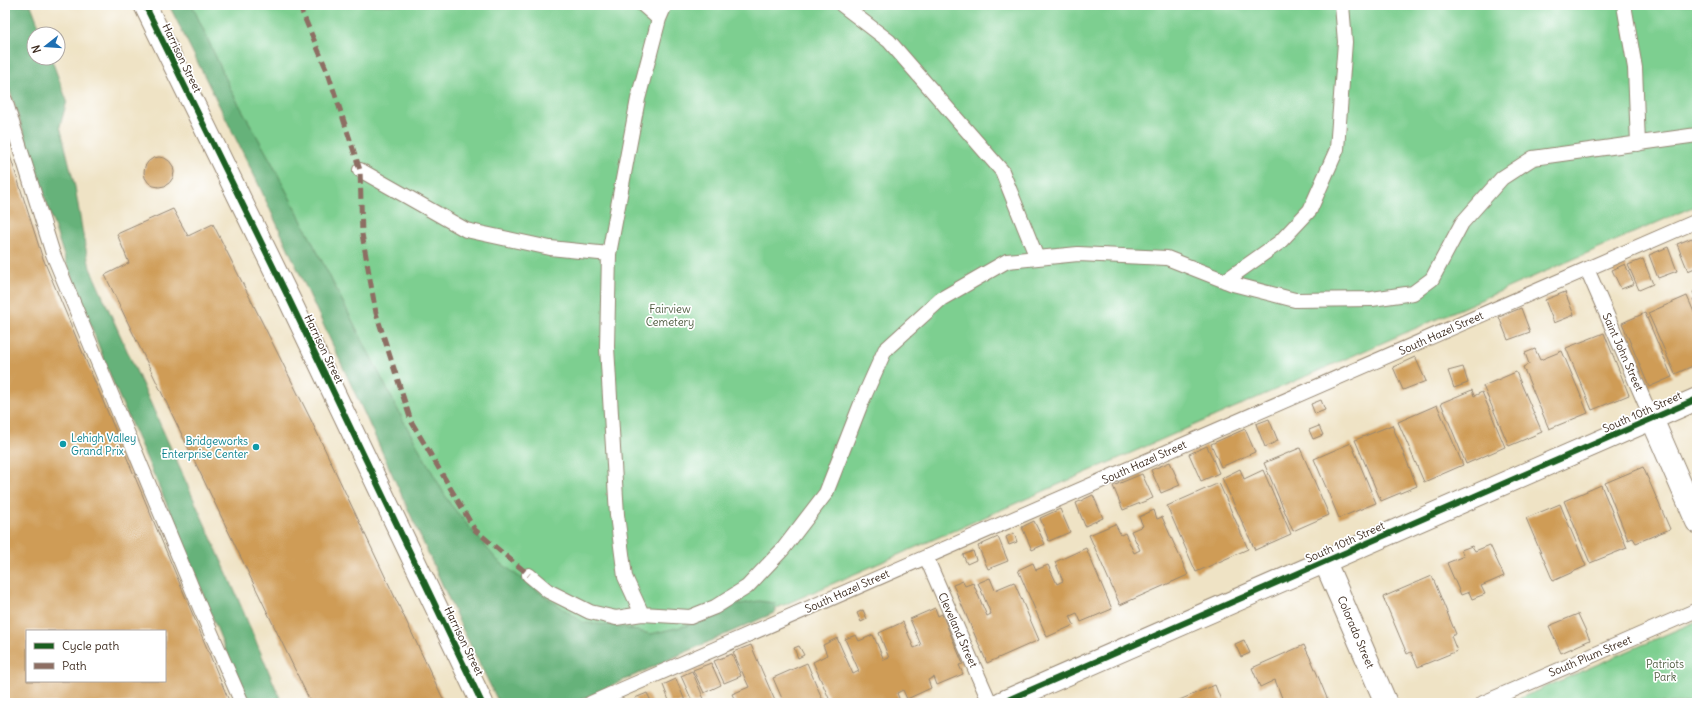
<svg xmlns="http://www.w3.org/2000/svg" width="1702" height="708" font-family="Delius,sans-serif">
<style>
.green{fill:#7dcf90;stroke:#5c7c57}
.forest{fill:#66b27a;stroke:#506e4c}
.building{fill:#cf9c56;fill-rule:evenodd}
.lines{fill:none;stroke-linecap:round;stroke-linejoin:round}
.service-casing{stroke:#958672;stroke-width:16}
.minor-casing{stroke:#958672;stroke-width:24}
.service{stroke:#fff;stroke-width:14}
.minor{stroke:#fff;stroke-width:22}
.quiet{stroke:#8d6e63;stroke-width:5;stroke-dasharray:10 5;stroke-linecap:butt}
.cycleway-casing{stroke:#fff;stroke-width:8}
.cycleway{stroke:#1b5e20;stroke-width:6}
.culture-dot{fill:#0f9aa8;stroke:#fff;stroke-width:1.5}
.labels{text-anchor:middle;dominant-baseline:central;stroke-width:3.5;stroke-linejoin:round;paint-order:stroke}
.street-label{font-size:11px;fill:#3b2a1e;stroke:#fff}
.park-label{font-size:11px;fill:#4f5c40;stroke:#fff}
.culture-label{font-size:11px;fill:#0d838f;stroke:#fff;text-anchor:start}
</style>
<rect width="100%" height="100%" fill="#fff"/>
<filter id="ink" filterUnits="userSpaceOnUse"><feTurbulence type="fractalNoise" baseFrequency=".025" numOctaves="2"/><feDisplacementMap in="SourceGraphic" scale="8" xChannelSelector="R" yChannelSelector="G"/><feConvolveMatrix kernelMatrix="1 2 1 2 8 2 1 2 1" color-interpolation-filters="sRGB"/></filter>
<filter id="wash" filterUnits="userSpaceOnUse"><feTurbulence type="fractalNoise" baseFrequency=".012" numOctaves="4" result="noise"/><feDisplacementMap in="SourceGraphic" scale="16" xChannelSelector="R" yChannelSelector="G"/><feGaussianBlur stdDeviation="0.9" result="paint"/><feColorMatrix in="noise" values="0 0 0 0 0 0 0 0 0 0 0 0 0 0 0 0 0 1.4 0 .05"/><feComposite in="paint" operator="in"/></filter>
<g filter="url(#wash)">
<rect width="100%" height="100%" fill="#efe3c5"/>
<path class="green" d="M 178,5 L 1697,5 L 1697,205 L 560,703 L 511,703 Z
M 1697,621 L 1697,703 L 1509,703 Z"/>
<path class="forest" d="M 5,5 L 31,5 L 42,34 L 34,34 L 34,58 L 51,58 L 67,101 L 60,126 L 75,187 L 83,235 L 90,268 L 230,580 L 282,703 L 247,703 L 165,500 L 114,385 L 66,262 L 5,76 Z
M 169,5 L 192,5 L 232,92 L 272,163 L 403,420 L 450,504 L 497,560 L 543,595 L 584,623 L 611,625 L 651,634 L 693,624 L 734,605 L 759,601 L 775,603 L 776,612 L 668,660 L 574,703 L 499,703 L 462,628 L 378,443 L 256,179 Z"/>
<g id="blocks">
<path class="building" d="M 5,140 L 42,256 L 230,703 L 5,703 ZM 27,631 L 165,631 L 165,681 L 27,681 Z
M144 172a15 15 0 1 1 30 0a15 15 0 1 1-30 0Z
M 173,209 L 188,236 L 213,224 L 310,418 L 445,703 L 311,703 L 105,275 L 129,263 L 117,234 Z
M 1697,237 L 1697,247 L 1693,239 Z
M 1692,238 L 1697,249 L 1697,267 L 1688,271 L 1677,244 Z
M 1668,247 L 1677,271 L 1658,278 L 1649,255 Z
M 1643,259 L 1653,284 L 1639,290 L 1628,265 Z
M 1625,264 L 1634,284 L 1621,289 L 1612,270 Z
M 1697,290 L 1697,308 L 1693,299 L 1696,298 L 1693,292 Z
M 1565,292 L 1574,315 L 1554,323 L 1545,300 Z
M 1687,296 L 1697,319 L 1697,364 L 1675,374 L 1648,313 Z
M 1521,308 L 1530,332 L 1508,340 L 1499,317 Z
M 1645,313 L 1672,377 L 1649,387 L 1622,323 Z
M 1604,333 L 1629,395 L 1592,410 L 1566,348 Z
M 1535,349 L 1540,360 L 1562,351 L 1588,413 L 1549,429 L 1523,367 L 1529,364 L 1525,353 Z
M 1415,357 L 1426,381 L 1403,390 L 1393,367 Z
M 1463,367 L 1468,383 L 1454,388 L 1448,371 Z
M 1516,372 L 1542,432 L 1509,446 L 1483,386 Z
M 1472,390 L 1474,396 L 1482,392 L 1505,447 L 1466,464 L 1441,403 Z
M 1321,400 L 1325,410 L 1315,414 L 1311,404 Z
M 1437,405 L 1463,465 L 1424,482 L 1398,422 Z
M 1269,419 L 1278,441 L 1265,447 L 1256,424 Z
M 1392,425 L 1417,486 L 1381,501 L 1355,440 Z
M 1319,426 L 1323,435 L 1313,439 L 1309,430 Z
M 1245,429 L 1255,452 L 1221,467 L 1211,444 Z
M 1351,443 L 1376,503 L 1339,518 L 1314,459 Z
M 1207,446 L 1219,473 L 1201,481 L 1189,454 Z
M 1300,448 L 1329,515 L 1293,531 L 1264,463 Z
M 1170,462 L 1180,485 L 1161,493 L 1151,470 Z
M 1643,467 L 1670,529 L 1636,543 L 1633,538 L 1628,540 L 1605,483 Z
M 1240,469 L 1244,479 L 1263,470 L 1291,534 L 1255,550 L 1222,478 Z
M 1142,474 L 1153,498 L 1123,510 L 1113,486 Z
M 1219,483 L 1248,549 L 1196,572 L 1167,506 Z
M 1601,485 L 1627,548 L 1590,563 L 1564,501 Z
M 1093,495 L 1103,518 L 1085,526 L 1076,503 Z
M 1560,504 L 1586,566 L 1553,581 L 1526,518 Z
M 1060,509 L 1070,532 L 1049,541 L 1040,518 Z
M 1154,510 L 1157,519 L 1162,517 L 1188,575 L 1120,605 L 1089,535 L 1115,524 L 1121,535 L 1125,533 L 1134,553 L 1140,550 L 1131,531 L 1143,526 L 1139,517 Z
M 1034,521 L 1045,544 L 1032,550 L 1022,527 Z
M 1014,533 L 1017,542 L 1009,545 L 1006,537 Z
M 998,537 L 1008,561 L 988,569 L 978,546 Z
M 1490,545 L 1504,576 L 1481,586 L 1485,594 L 1472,599 L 1469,592 L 1461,595 L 1447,563 L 1464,556 L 1461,550 L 1472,546 L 1475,551 Z
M 1086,548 L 1112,609 L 1081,622 L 1077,613 L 1070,616 L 1074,625 L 1047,637 L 1018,570 L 1033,563 L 1036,570 L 1048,565 L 1057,584 L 1063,581 L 1055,562 Z
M 973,551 L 976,560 L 967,564 L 963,555 Z
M 1432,576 L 1456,634 L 1451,636 L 1457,651 L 1418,667 L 1411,652 L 1407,654 L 1383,597 Z
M 990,578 L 995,590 L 1014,582 L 1039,640 L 987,663 L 953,585 L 963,581 L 965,586 L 973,583 L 987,616 L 991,614 L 978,583 Z
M 935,608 L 938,616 L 942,614 L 963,664 L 959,665 L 963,674 L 937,685 L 934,677 L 928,680 L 931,688 L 907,699 L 903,690 L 897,693 L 900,701 L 895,703 L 831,703 L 813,662 L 827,655 L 823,645 L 837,638 L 853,674 L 859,671 L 845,639 L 856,635 L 859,641 L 873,635 L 884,660 L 889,658 L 879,633 L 903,622 L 914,648 L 921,645 L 910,619 Z
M 863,610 L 867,619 L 861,622 L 857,613 Z
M 1578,614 L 1590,640 L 1561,653 L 1549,626 Z
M 1244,640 L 1250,653 L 1241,657 L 1235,644 Z
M 751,645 L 762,671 L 776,703 L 736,703 L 732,694 L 749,687 L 733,652 Z
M 1304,645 L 1313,664 L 1329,703 L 1284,703 L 1275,680 L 1260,687 L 1252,668 Z
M 799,646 L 804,655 L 798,658 L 794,648 Z
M 732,654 L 741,676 L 724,683 L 714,661 Z
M 711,663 L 721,685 L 704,693 L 693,670 Z
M 807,663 L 824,703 L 784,703 L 773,678 Z
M 692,671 L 704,699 L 695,703 L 693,703 L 681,676 Z
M 676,679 L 686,703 L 670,703 L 663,685 Z
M 1215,685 L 1222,703 L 1173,703 L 1177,701 Z
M 647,693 L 652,703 L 637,703 L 635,698 Z"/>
</g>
</g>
<g filter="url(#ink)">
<use href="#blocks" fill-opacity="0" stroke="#958672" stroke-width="1"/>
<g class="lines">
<defs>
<path id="service" d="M 643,5 L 659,19
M 842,5 L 889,41 L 1002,171 L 1037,258
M 1624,5 L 1635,68 L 1638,144
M 5,100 L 53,254 L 201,610 L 242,703
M 360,170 L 466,230 L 550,248 L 609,254
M 1587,269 L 1652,419
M 1225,281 L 1280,242 L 1310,210 L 1337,149 L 1345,42 L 1342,5
M 926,557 L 990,703
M 529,575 L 548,591 L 590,612 L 616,618 L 642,614 L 690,617 L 715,607 L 747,587 L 783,549 L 826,493 L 862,401 L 885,350 L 941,299 L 1007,261 L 1078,254 L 1167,258 L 1233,284 L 1295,300 L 1372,299 L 1413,293 L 1432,279 L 1462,223 L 1502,178 L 1533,158 L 1697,135
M 642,614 L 625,577 L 617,515 L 607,347 L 609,254 L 638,99 L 659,19 L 665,5
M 591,703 L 1697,221
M 1483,703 L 1697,610"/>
<path id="minor" d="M 145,5 L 290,301 L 482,703
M 1652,419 L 1697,522
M 1325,562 L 1386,703
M 1001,703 L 1697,399"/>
</defs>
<use href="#service" class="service-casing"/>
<use href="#minor" class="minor-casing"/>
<use href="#service" class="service"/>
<use href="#minor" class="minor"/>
<path class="quiet" d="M 299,5 L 328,73 L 360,170 L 362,234 L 376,313 L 411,421 L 475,530 L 529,575"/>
<defs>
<path id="cycleway" d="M 145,5 L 290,301 L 482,703
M 1001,703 L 1697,399"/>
</defs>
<use href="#cycleway" class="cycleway-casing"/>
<use href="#cycleway" class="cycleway"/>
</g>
</g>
<g class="culture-dot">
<circle cx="63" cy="444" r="4"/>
<circle cx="256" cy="447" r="4"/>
</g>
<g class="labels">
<g class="street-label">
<text transform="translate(182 58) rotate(64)">Harrison Street</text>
<text transform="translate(1441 333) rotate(-24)">South Hazel Street</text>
<text transform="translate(324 349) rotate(64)">Harrison Street</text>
<text transform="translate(1623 352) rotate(66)">Saint John Street</text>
<text transform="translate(1642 412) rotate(-24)">South 10th Street</text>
<text transform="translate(1144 462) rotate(-24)">South Hazel Street</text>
<text transform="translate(1345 542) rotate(-24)">South 10th Street</text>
<text transform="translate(847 591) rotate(-24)">South Hazel Street</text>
<text transform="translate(958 630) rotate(66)">Cleveland Street</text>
<text transform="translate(1356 632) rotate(67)">Colorado Street</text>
<text transform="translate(464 641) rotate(64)">Harrison Street</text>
<text transform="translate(1590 656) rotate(-23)">South Plum Street</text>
</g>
<g class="park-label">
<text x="670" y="309">Fairview<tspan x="670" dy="13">Cemetery</tspan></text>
<text x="1665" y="664">Patriots<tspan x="1665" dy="13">Park</tspan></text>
</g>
<g class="culture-label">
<text x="71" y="438">Lehigh Valley<tspan x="71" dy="13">Grand Prix</tspan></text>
<text x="248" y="441" text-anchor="end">Bridgeworks<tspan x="248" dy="13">Enterprise Center</tspan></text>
</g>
</g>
<rect width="1702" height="708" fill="none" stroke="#fff" stroke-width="20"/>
<rect x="26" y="630" width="140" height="52" fill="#ffffff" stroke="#b1aaa5"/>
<rect x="34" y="643" width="20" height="6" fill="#1b5e20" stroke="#b1aaa5"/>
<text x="62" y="650" font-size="12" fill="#3b2a1e">Cycle path</text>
<rect x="34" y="663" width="20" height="6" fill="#8d6e63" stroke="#b1aaa5"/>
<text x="62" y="670" font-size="12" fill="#3b2a1e">Path</text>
<g transform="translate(46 46) rotate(253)"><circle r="19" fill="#ffffff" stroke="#b1aaa5"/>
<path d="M0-3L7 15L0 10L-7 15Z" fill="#1f6fb2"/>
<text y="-6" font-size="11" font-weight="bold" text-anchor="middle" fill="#3b2a1e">N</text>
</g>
</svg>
